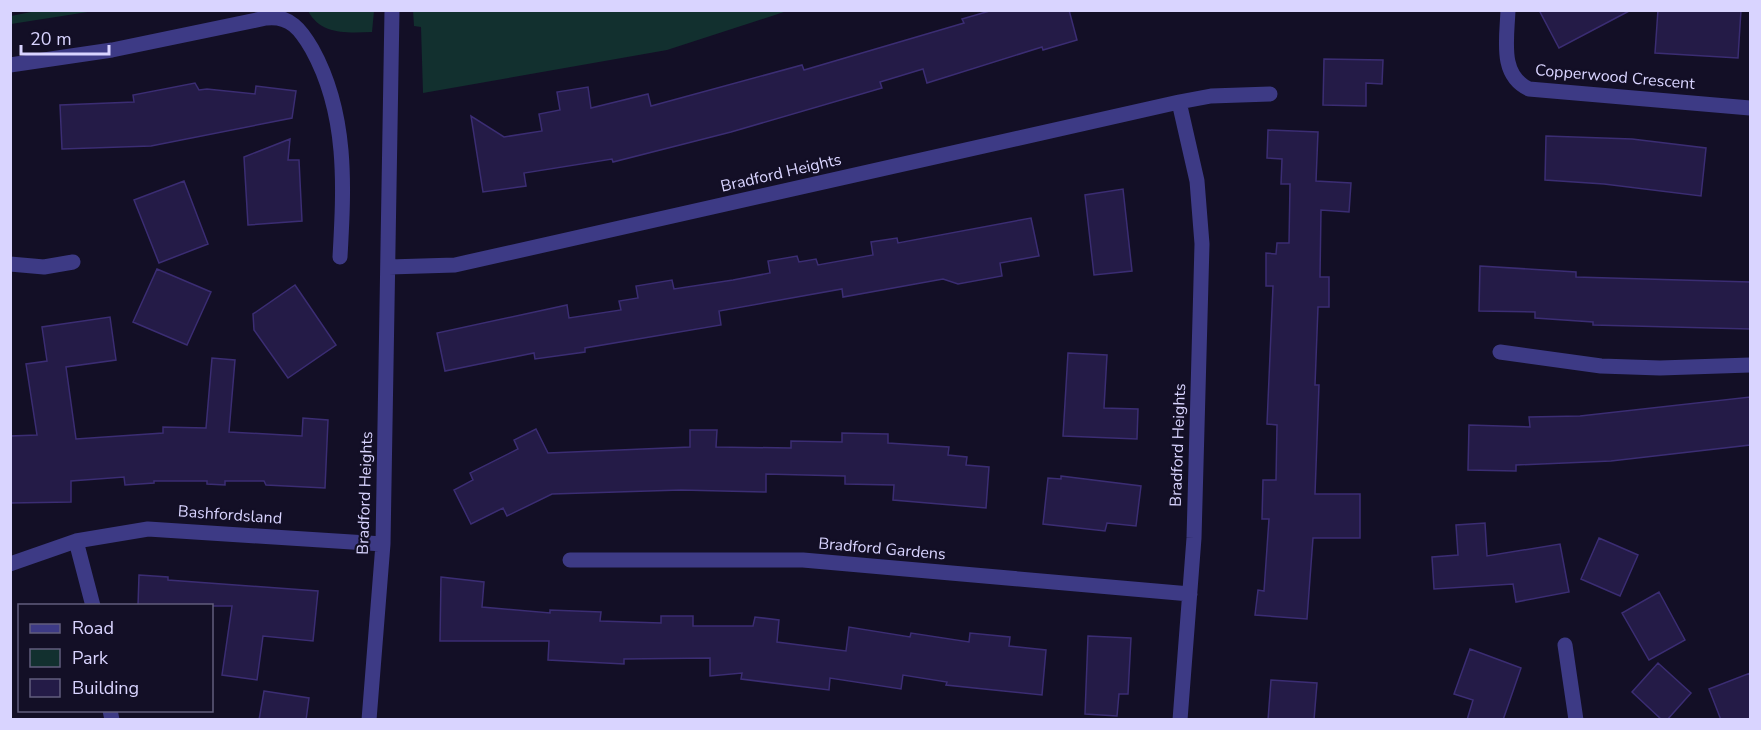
<svg xmlns="http://www.w3.org/2000/svg" width="1761" height="730" font-family="'Nunito Sans',sans-serif">
<style>
.green{fill:#12302f}
.building{fill:#241b47;stroke:#3b2d73;stroke-width:1.5}
.lines{fill:none;stroke-linecap:round;stroke-linejoin:round}
.street{stroke:#3d3a85;stroke-width:15}
.labels{text-anchor:middle;dominant-baseline:central;stroke-width:4.5;stroke-linejoin:round;paint-order:stroke}
.street-label{font-size:16px;fill:#d9d4ff;stroke:#130f26}
</style>
<rect width="100%" height="100%" fill="#130f26"/>
<path class="green" d="M 413,10 L 787,10 L 787,11 L 667,50 L 423,93 L 421,27 L 414,26 Z
M 36,11 L 36,10 L 94,11 L 11,24 L 11,16 Z
M 308,11 L 374,11 L 372,32 C 347,33 321,35 308,11 Z"/>
<path class="building" d="M 993,10 L 1069,10 L 1077,40 L 1043,50 L 1042,47 L 927,83 L 923,69 L 880,82 L 882,88 L 731,132 L 613,162 L 612,159 L 524,173 L 526,186 L 483,192 L 471,116 L 504,137 L 542,131 L 539,114 L 560,110 L 557,92 L 588,87 L 591,108 L 648,94 L 651,106 L 802,65 L 804,70 L 964,23 L 962,19 Z
M 1539,10 L 1631,10 L 1559,48 Z
M 1658,10 L 1741,10 L 1738,58 L 1655,53 Z
M 1324,59 L 1383,60 L 1382,84 L 1366,83 L 1366,106 L 1323,105 Z
M 195,83 L 199,90 L 207,89 L 255,94 L 256,86 L 296,91 L 292,118 L 151,146 L 62,149 L 60,105 L 134,102 L 133,95 Z
M 1268,130 L 1318,132 L 1316,181 L 1351,183 L 1349,212 L 1321,210 L 1320,277 L 1329,277 L 1329,307 L 1318,307 L 1315,385 L 1319,385 L 1315,494 L 1360,494 L 1360,538 L 1313,538 L 1307,619 L 1255,615 L 1258,590 L 1264,591 L 1269,519 L 1262,519 L 1263,480 L 1276,480 L 1277,425 L 1267,424 L 1273,286 L 1266,286 L 1266,253 L 1276,254 L 1277,243 L 1289,243 L 1290,184 L 1281,184 L 1282,159 L 1267,158 Z
M 1546,136 L 1632,139 L 1706,148 L 1701,196 L 1604,184 L 1545,180 Z
M 290,139 L 288,160 L 299,160 L 302,221 L 248,225 L 244,157 Z
M 184,181 L 208,244 L 159,263 L 134,200 Z
M 1123,189 L 1132,271 L 1094,275 L 1085,195 Z
M 1031,218 L 1039,256 L 1000,263 L 1002,276 L 958,284 L 943,279 L 843,297 L 842,289 L 719,311 L 721,325 L 585,348 L 585,352 L 535,359 L 534,353 L 445,371 L 437,333 L 567,305 L 569,318 L 621,310 L 619,301 L 638,298 L 636,286 L 672,280 L 674,289 L 733,280 L 770,273 L 768,261 L 797,256 L 799,262 L 816,259 L 818,265 L 873,255 L 871,242 L 897,238 L 898,243 Z
M 1480,266 L 1576,272 L 1576,277 L 1750,282 L 1750,329 L 1593,325 L 1593,322 L 1535,318 L 1535,312 L 1479,311 Z
M 157,269 L 211,292 L 187,345 L 133,322 Z
M 295,285 L 336,345 L 288,378 L 254,330 L 253,314 Z
M 110,317 L 116,360 L 66,367 L 76,439 L 163,433 L 163,427 L 206,428 L 212,358 L 235,360 L 229,432 L 302,436 L 303,418 L 328,420 L 325,488 L 266,485 L 264,481 L 225,481 L 225,485 L 207,484 L 207,481 L 154,481 L 154,483 L 125,485 L 124,477 L 71,481 L 71,502 L 10,503 L 10,436 L 37,435 L 26,364 L 47,361 L 42,327 Z
M 1068,353 L 1107,355 L 1104,408 L 1138,409 L 1137,439 L 1063,436 Z
M 1750,397 L 1750,445 L 1611,461 L 1516,465 L 1516,471 L 1468,470 L 1469,425 L 1530,427 L 1529,417 L 1580,416 Z
M 536,429 L 548,453 L 690,447 L 690,430 L 717,430 L 716,447 L 791,448 L 791,441 L 842,442 L 842,433 L 888,434 L 888,443 L 949,447 L 948,455 L 967,457 L 966,465 L 989,467 L 986,508 L 893,500 L 894,485 L 845,484 L 845,476 L 766,474 L 766,492 L 681,490 L 552,494 L 507,516 L 503,508 L 471,524 L 454,490 L 473,480 L 470,473 L 518,449 L 514,440 Z
M 1061,476 L 1141,486 L 1136,526 L 1107,523 L 1105,531 L 1043,524 L 1048,478 L 1061,479 Z
M 1485,523 L 1487,556 L 1560,544 L 1569,592 L 1516,602 L 1513,584 L 1434,589 L 1432,557 L 1458,555 L 1456,525 Z
M 1599,538 L 1638,555 L 1620,596 L 1581,579 Z
M 139,575 L 168,577 L 168,580 L 318,591 L 313,641 L 263,636 L 257,680 L 222,675 L 232,606 L 138,606 Z
M 441,577 L 484,582 L 482,607 L 550,613 L 550,610 L 601,612 L 600,621 L 661,623 L 661,616 L 693,616 L 693,626 L 753,626 L 755,617 L 779,620 L 777,642 L 846,651 L 849,627 L 910,637 L 911,633 L 969,642 L 970,633 L 1010,637 L 1009,646 L 1046,650 L 1042,695 L 946,685 L 947,682 L 903,675 L 901,689 L 830,678 L 829,690 L 741,679 L 742,673 L 710,676 L 710,658 L 624,659 L 624,664 L 548,660 L 549,641 L 440,641 Z
M 1659,592 L 1685,640 L 1649,660 L 1622,613 Z
M 1088,636 L 1131,638 L 1128,694 L 1119,694 L 1117,716 L 1085,714 Z
M 1470,649 L 1521,668 L 1503,720 L 1467,720 L 1473,700 L 1454,694 Z
M 1658,663 L 1691,693 L 1667,720 L 1662,720 L 1632,692 Z
M 1750,673 L 1750,720 L 1721,720 L 1709,689 Z
M 1271,680 L 1317,683 L 1314,720 L 1268,720 Z
M 264,691 L 309,698 L 306,720 L 259,720 Z"/>
<g class="lines">
<path class="street" d="M 1508,10 C 1507,39 1499,75 1529,89 L 1750,108
M 10,65 L 112,50 L 266,18 C 290,15 301,30 312,49 C 348,114 344,186 340,257
M 1179,102 L 1197,181 L 1202,244 L 1194,538 L 1180,720
M 10,264 L 44,267 L 73,262
M 389,267 L 455,265 L 1179,102 L 1211,96 L 1270,94
M 1500,352 L 1601,366 L 1660,368 L 1750,365
M 76,541 L 93,606
M 570,560 L 803,560 L 1190,594
M 10,564 L 76,541 L 148,529 L 383,544
M 1565,645 L 1576,720
M 110,710 L 112,720
M 369,720 L 383,544 L 392,10"/>
</g>
<g class="labels">
<g class="street-label">
<text transform="translate(1615 77) rotate(5)">Copperwood Crescent</text>
<text transform="translate(781 173) rotate(-13)">Bradford Heights</text>
<text transform="translate(1178 445) rotate(-88)">Bradford Heights</text>
<text transform="translate(365 493) rotate(-88)">Bradford Heights</text>
<text transform="translate(230 515) rotate(4)">Bashfordsland</text>
<text transform="translate(882 549) rotate(5)">Bradford Gardens</text>
</g>
</g>
<rect width="1761" height="730" fill="none" stroke="#d9d4ff" stroke-width="24"/>
<rect x="18" y="604" width="195" height="108" fill="#130f26" stroke="#625e7d" stroke-width="1.5"/>
<rect x="30" y="624" width="30" height="9" fill="#3d3a85" stroke="#625e7d" stroke-width="1.5"/>
<text x="72" y="634" font-size="18" fill="#d9d4ff">Road</text>
<rect x="30" y="649" width="30" height="18" fill="#12302f" stroke="#625e7d" stroke-width="1.5"/>
<text x="72" y="664" font-size="18" fill="#d9d4ff">Park</text>
<rect x="30" y="679" width="30" height="18" fill="#241b47" stroke="#625e7d" stroke-width="1.5"/>
<text x="72" y="694" font-size="18" fill="#d9d4ff">Building</text>
<path d="M21 45v9h88v-9" fill="none" stroke="#d9d4ff" stroke-width="3"/>
<text x="30" y="45" font-size="18" fill="#d9d4ff" stroke="#130f26" stroke-width="4.5" paint-order="stroke">20 m</text>
</svg>
